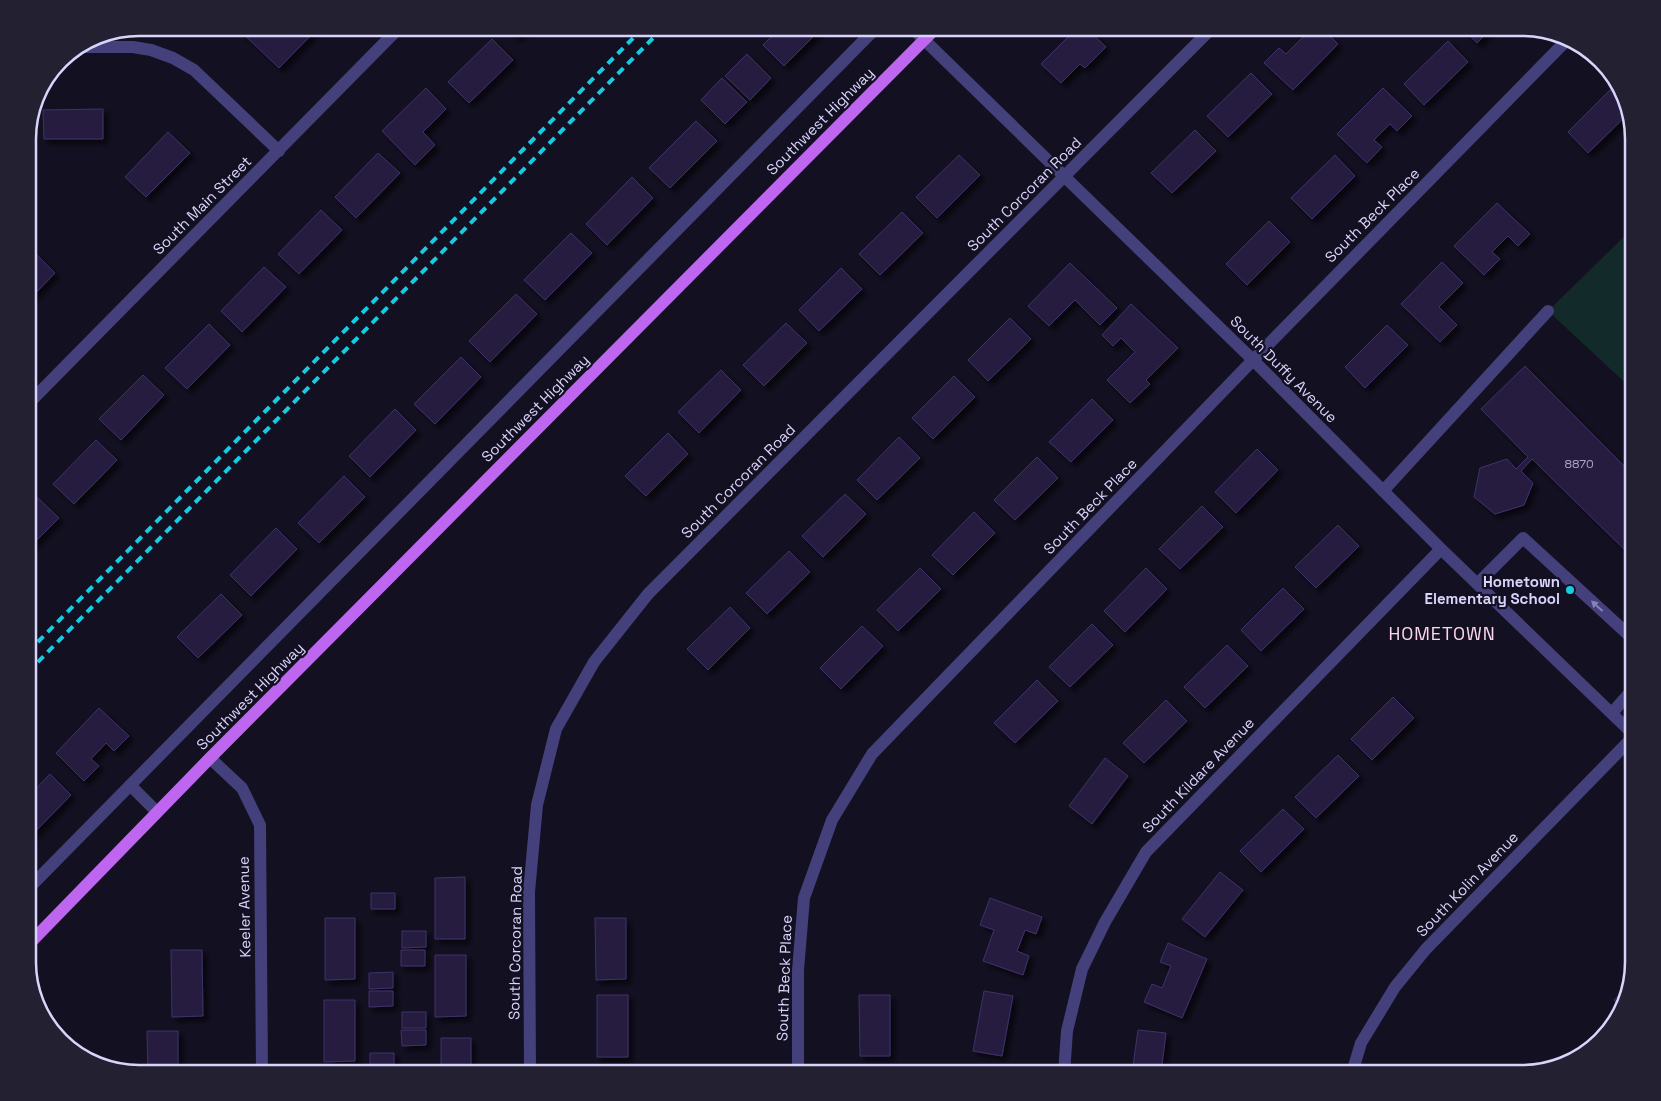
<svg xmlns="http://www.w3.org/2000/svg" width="1661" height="1101" font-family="'Space Grotesk',sans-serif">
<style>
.green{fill:#132a2a}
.building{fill:#251e40;stroke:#3e326a;filter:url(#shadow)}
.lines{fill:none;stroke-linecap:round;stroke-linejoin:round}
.minor{stroke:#43407b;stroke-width:12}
.major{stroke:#be66ef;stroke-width:12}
.rail{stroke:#17cbe3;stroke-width:4;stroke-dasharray:8 6;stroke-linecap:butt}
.oneway{fill:#8683b5}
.poi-dot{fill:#17cbe3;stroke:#131021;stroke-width:2}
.labels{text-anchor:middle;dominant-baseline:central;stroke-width:4.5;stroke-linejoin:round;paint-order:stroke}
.number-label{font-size:12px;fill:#aca6cc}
.street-label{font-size:15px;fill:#d9d4fb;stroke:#131021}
.poi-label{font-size:15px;font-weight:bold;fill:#d9d4fb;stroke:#131021;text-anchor:end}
.quarter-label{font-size:18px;letter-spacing:1px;fill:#fbd6ed;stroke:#131021}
.rim{fill:none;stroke:#d9d4fb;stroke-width:2.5}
</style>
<defs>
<filter id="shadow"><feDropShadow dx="4.5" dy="4.5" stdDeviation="2.5" flood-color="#0009"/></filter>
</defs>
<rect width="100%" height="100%" fill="#131021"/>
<path class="green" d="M 1633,228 L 1633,390 L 1548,311 Z"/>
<path class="building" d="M 237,28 L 318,28 L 279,68 Z
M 508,28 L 527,28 L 517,37 Z
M 780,28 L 822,28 L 784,66 L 763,45 Z
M 1077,28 L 1086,28 L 1106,47 L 1085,68 L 1080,64 L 1061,83 L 1041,64 Z
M 1300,28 L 1322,28 L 1338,44 L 1293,90 L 1264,63 L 1279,48 L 1286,54 L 1303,37 L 1296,31 Z
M 1462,28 L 1492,28 L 1477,43 Z
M 492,39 L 513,60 L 469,103 L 448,82 Z
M 1448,41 L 1468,62 L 1424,105 L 1404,84 Z
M 747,54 L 771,78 L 750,100 L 725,76 Z
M 1251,73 L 1272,94 L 1228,137 L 1207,116 Z
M 722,78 L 747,102 L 725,124 L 701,100 Z
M 426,88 L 446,109 L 423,132 L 435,145 L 415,165 L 382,131 Z
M 1383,88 L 1412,116 L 1397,131 L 1390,124 L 1374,140 L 1382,147 L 1367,163 L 1337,134 Z
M 1610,90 L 1624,103 L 1627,115 L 1588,153 L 1568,132 Z
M 103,109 L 103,139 L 44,139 L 43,110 Z
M 696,121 L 717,141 L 670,188 L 649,168 Z
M 1195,130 L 1216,151 L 1172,193 L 1151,173 Z
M 168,132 L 190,153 L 146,197 L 125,177 Z
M 378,153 L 400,173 L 356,218 L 335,197 Z
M 959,155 L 980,175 L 937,218 L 916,197 Z
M 1335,155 L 1355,176 L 1312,219 L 1291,198 Z
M 632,177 L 653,198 L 607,245 L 586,224 Z
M 1497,203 L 1530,234 L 1518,246 L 1508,236 L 1492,252 L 1500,259 L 1484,275 L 1454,246 Z
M 321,210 L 342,230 L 299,274 L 278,254 Z
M 902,212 L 923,233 L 880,275 L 859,254 Z
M 1269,221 L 1290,242 L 1247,285 L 1226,264 Z
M 571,233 L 592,253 L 545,300 L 524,280 Z
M 34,252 L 55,273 L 28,301 L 28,259 Z
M 1442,262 L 1463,283 L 1439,307 L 1457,325 L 1440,342 L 1401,304 Z
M 1070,263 L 1117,308 L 1100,325 L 1075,300 L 1049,326 L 1028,306 Z
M 264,267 L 286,287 L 242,332 L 221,311 Z
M 841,268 L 862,289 L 819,331 L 799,310 Z
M 516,294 L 537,314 L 490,362 L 469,341 Z
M 1131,304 L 1178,348 L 1146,380 L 1150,384 L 1130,403 L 1107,380 L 1135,352 L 1121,338 L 1113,346 L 1102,335 Z
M 1010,318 L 1031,339 L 988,381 L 968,360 Z
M 786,323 L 807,343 L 764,386 L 743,365 Z
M 209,324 L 230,345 L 187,389 L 165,368 Z
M 1387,325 L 1408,345 L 1365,388 L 1345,367 Z
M 461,357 L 481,377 L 435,424 L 414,404 Z
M 1525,366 L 1633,475 L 1633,558 L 1532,459 L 1521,471 L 1533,483 L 1524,505 L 1495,514 L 1474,497 L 1480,468 L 1507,459 L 1516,469 L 1528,457 L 1481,409 Z
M 721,370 L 741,390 L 699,433 L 678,412 Z
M 143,375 L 164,395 L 121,440 L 99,419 Z
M 954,376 L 975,397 L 933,439 L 912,418 Z
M 1092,399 L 1113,420 L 1071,462 L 1049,442 Z
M 395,409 L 416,430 L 370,477 L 349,456 Z
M 668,433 L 688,454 L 646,496 L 625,476 Z
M 899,437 L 920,458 L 877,500 L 857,480 Z
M 96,440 L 117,460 L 74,504 L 53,484 Z
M 1257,449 L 1278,470 L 1236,513 L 1215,492 Z
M 1037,457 L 1058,478 L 1015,520 L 994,500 Z
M 344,476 L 365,497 L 319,543 L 298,523 Z
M 845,494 L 866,514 L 823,557 L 802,536 Z
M 37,497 L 59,518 L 28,549 L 28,507 Z
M 1202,506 L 1223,527 L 1180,569 L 1159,549 Z
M 974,512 L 995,533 L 953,575 L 932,555 Z
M 1338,525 L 1359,546 L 1316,588 L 1295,567 Z
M 276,528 L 297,549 L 251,596 L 230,575 Z
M 789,551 L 810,572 L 767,614 L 746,593 Z
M 920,568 L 941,589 L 898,631 L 877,610 Z
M 1146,568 L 1167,589 L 1125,632 L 1104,611 Z
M 1283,588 L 1304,609 L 1261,651 L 1241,630 Z
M 221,594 L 242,615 L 198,658 L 177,637 Z
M 730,607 L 750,628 L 708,670 L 687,649 Z
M 1092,624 L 1113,645 L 1070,687 L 1049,667 Z
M 862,626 L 883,646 L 841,689 L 820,668 Z
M 1227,645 L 1248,666 L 1205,708 L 1184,687 Z
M 1037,680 L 1058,701 L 1015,743 L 994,723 Z
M 1393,697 L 1414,718 L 1372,760 L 1351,739 Z
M 1166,700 L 1187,721 L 1144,763 L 1123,743 Z
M 99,708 L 129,736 L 114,751 L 106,743 L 91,759 L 99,766 L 84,781 L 56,753 Z
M 1338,755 L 1359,776 L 1316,818 L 1295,797 Z
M 1105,758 L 1128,776 L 1092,824 L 1069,806 Z
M 50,774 L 71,795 L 28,839 L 28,797 Z
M 1283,809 L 1304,829 L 1261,872 L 1240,851 Z
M 1220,872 L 1243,890 L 1205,937 L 1182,919 Z
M 465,877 L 465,939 L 435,939 L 435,878 Z
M 371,893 L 395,893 L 395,909 L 371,909 Z
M 990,898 L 1042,917 L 1036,934 L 1025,930 L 1017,951 L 1029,956 L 1023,975 L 983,961 L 994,930 L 980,925 Z
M 325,918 L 355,918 L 355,979 L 325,980 Z
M 595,918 L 626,918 L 626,979 L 596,980 Z
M 402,931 L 426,931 L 426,947 L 402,948 Z
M 1168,943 L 1207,959 L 1182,1018 L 1144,1002 L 1152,984 L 1162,988 L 1171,966 L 1160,962 Z
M 171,950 L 202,950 L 203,1016 L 172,1017 Z
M 401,950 L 425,950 L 425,966 L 401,966 Z
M 435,955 L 466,955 L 466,1016 L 435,1017 Z
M 393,972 L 393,988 L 369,989 L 369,973 Z
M 1625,989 L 1620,1006 L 1614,1000 Z
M 369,991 L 393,991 L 393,1006 L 369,1007 Z
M 984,991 L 1013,996 L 1002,1056 L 973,1051 Z
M 597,995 L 628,995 L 628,1057 L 597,1057 Z
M 859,995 L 890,995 L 890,1056 L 860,1056 Z
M 324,1000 L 355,1000 L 355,1061 L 324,1062 Z
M 402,1012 L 426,1012 L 426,1028 L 402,1028 Z
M 401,1030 L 426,1030 L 426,1045 L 402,1046 Z
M 1138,1030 L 1166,1033 L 1161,1073 L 1132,1073 Z
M 147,1031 L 178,1031 L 178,1073 L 148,1073 Z
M 441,1038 L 471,1038 L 471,1073 L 441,1073 Z
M 370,1053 L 394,1053 L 394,1069 L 370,1069 Z"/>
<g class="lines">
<path class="minor" d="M 912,28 L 1253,360 L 1441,549 L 1633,734
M 80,47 L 133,47 L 151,50 L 173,58 L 194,70 L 279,151
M 28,404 L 399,28
M 1383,491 L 1548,311
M 1477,584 L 1523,538 L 1633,639
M 1612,713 L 1633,689
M 210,758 L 242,788 L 260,825 L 262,1073
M 130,785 L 157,812
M 28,889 L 876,28
M 530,1073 L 529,892 L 537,805 L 556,729 L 594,662 L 648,594 L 1212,28
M 798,1073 L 798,970 L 804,898 L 832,820 L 872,754 L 1253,360 L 1566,41
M 1064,1073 L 1067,1031 L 1082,969 L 1105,922 L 1146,852 L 1441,549
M 1352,1073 L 1361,1043 L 1395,987 L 1426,949 L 1633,737"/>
<path class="major" d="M 28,945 L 210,758 L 936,28"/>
<path class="rail" d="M 28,652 L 643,28
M 28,672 L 663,28"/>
</g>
<defs><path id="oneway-solid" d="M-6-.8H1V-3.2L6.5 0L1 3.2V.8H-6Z" transform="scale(1.25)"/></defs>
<use class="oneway" href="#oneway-solid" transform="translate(1597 606) rotate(-138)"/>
<circle class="poi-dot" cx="1570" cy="590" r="5"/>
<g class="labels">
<g class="number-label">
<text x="1579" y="464">8870</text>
</g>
<g class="street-label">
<text transform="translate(820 121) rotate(-45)">Southwest Highway</text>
<text transform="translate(1024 194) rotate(-45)">South Corcoran Road</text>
<text transform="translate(202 205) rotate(-45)">South Main Street</text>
<text transform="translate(1372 215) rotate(-45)">South Beck Place</text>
<text transform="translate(1284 369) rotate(45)">South Duffy Avenue</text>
<text transform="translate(535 408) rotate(-45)">Southwest Highway</text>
<text transform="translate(738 481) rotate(-45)">South Corcoran Road</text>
<text transform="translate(1090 506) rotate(-46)">South Beck Place</text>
<text transform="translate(250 696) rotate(-45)">Southwest Highway</text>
<text transform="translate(1198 775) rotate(-46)">South Kildare Avenue</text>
<text transform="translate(1467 884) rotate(-46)">South Kolin Avenue</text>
<text transform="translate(244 907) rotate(-91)">Keeler Avenue</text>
<text transform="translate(515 943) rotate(-89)">South Corcoran Road</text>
<text transform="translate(784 978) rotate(-88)">South Beck Place</text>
</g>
<g class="poi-label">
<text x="1560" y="581">Hometown<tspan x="1560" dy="17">Elementary School</tspan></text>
</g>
<g class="quarter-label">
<text x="1442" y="633">HOMETOWN</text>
</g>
</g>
<path d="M0 0H1661V1101H0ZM139 36H1522A103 103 0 0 1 1625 139V962A103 103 0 0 1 1522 1065H139A103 103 0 0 1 36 962V139A103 103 0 0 1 139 36Z" fill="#232032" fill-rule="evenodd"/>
<path class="rim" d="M139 36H1522A103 103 0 0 1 1625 139V962A103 103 0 0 1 1522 1065H139A103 103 0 0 1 36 962V139A103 103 0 0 1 139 36Z"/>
</svg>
